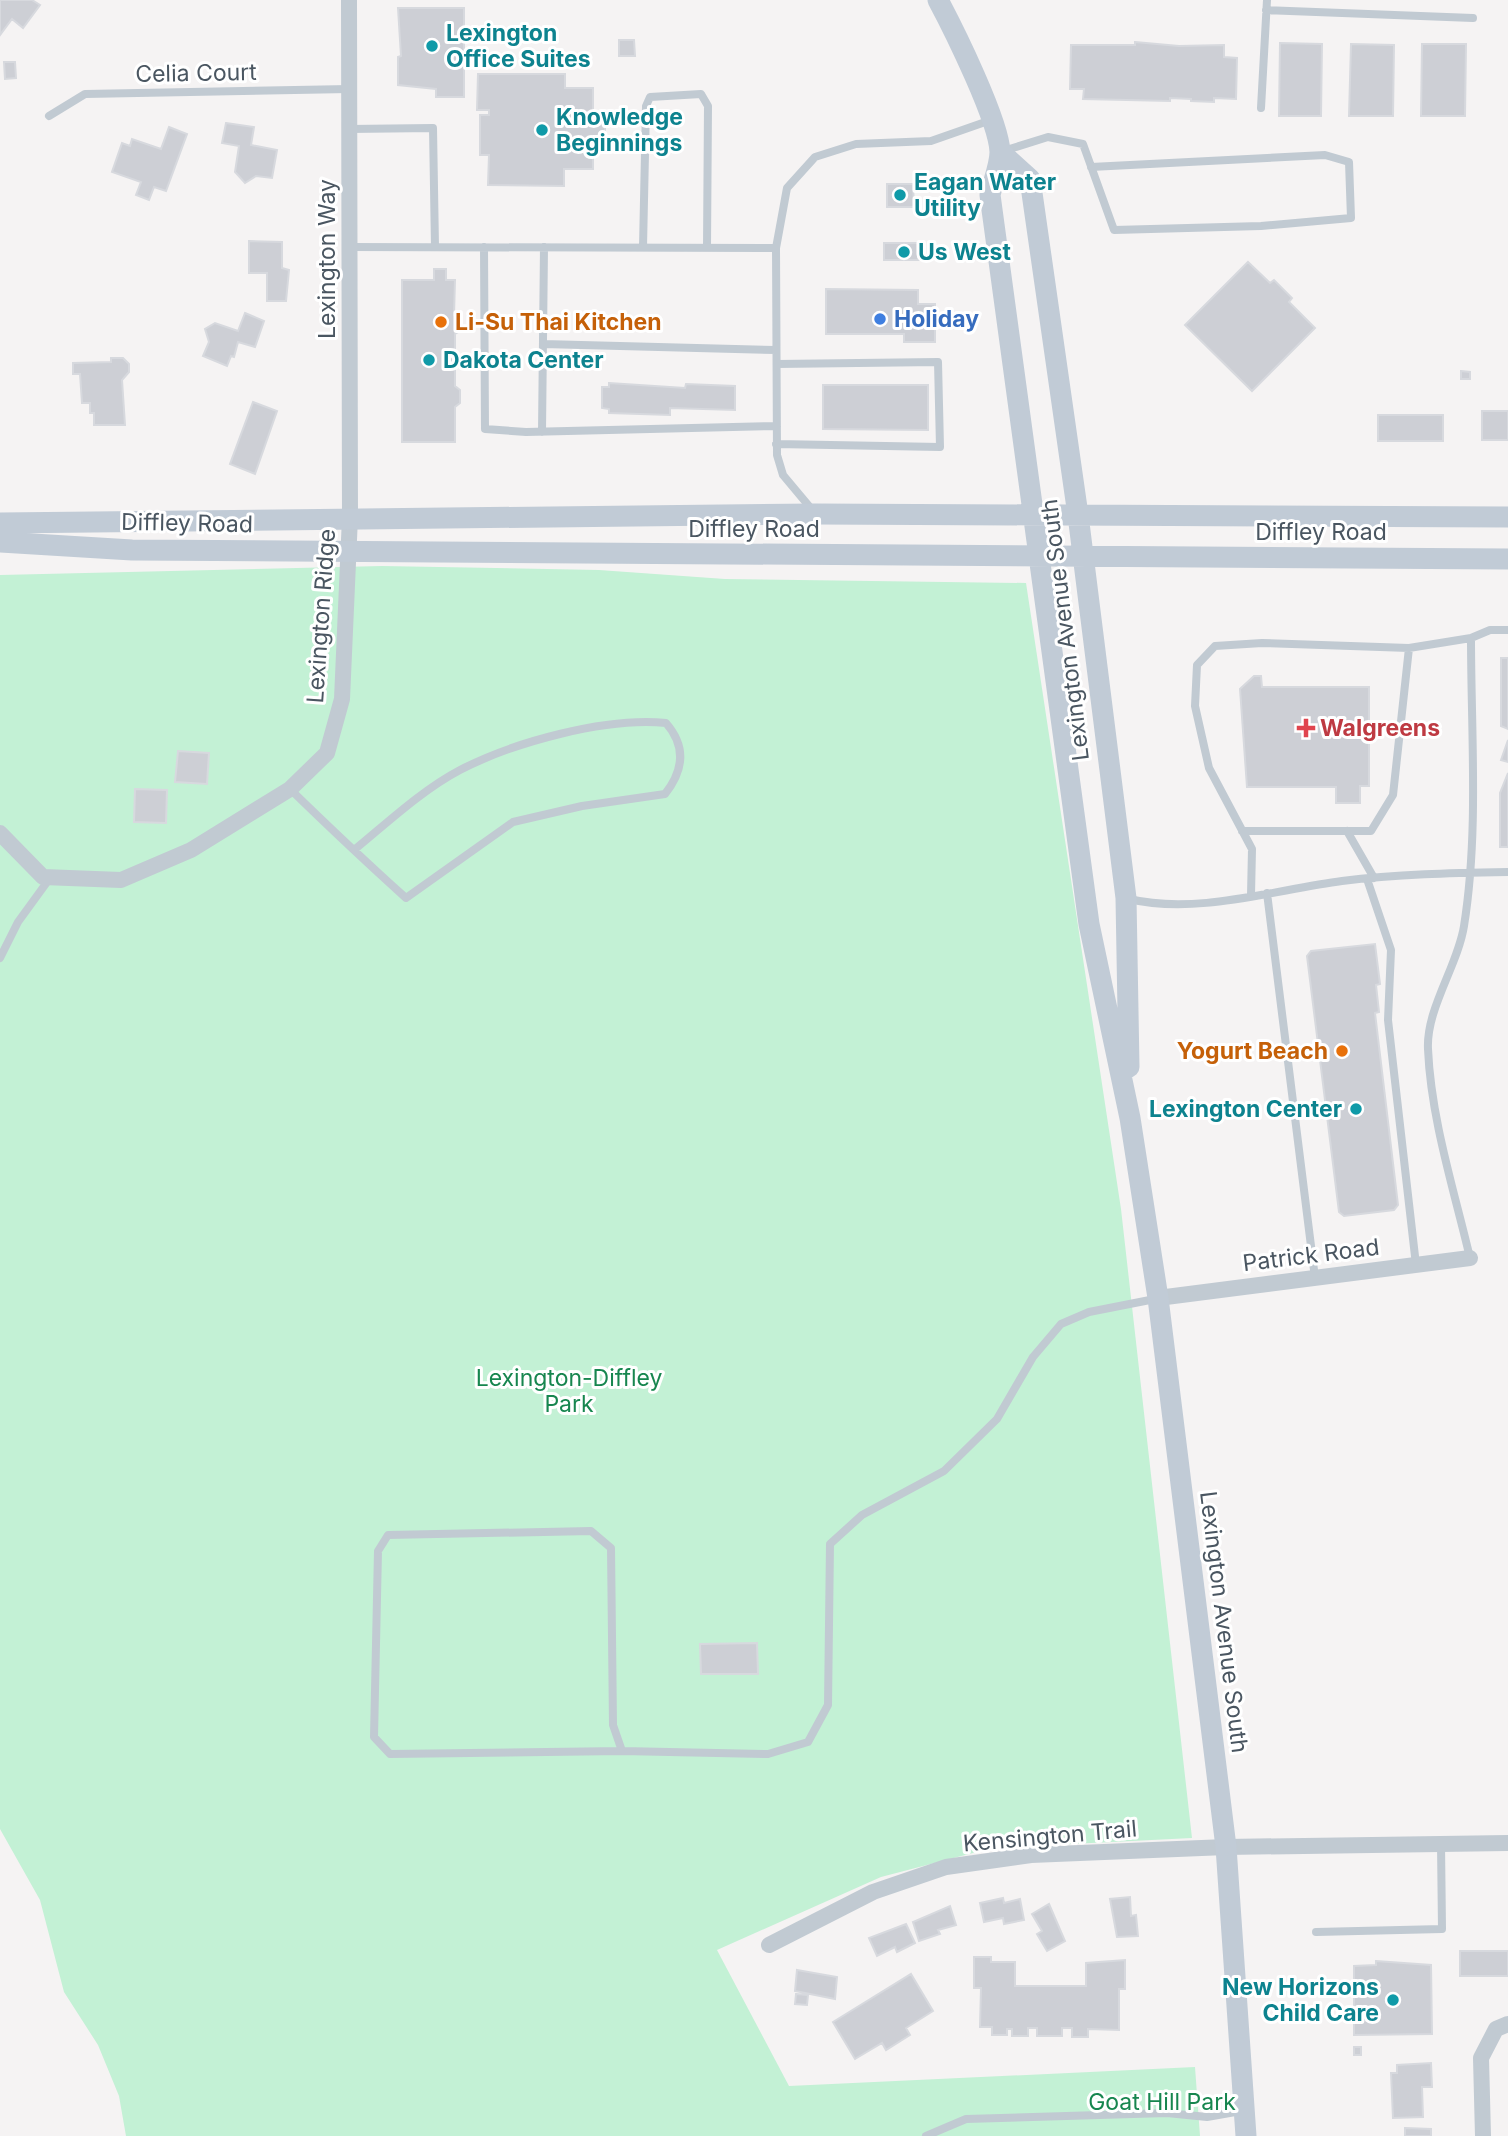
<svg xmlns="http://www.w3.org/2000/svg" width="1508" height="2136" font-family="Inter,sans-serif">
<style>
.green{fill:#c3f1d5}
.building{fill:#cdcfd5;stroke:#d7d9de;stroke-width:2}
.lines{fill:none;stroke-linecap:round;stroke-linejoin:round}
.lane{stroke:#c1cad2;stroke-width:8}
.street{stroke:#c1cad2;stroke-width:16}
.secondary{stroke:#c1cbd6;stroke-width:21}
.culture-dot{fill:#0f9aa8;stroke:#fff;stroke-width:2.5}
.shop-dot{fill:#3f7fe0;stroke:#fff;stroke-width:2.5}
.food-dot{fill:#e8710a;stroke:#fff;stroke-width:2.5}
.health-dot{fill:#e0444e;stroke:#fff;stroke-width:2.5}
.labels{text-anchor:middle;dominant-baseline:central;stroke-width:6;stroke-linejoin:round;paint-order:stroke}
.culture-label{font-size:23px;font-weight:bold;fill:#0d838f;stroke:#fff;text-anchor:start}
.street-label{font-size:23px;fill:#4a5661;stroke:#fff}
.shop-label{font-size:23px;font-weight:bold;fill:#366cbe;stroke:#fff;text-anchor:start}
.food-label{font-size:23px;font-weight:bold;fill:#c56008;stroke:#fff;text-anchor:start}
.health-label{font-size:23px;font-weight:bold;fill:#be3a42;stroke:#fff;text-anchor:start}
.park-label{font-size:23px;fill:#17864f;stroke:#fff}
</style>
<rect width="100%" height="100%" fill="#f5f3f3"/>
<path class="green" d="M 382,566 L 599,570 L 725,579 L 1026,583 L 1121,1209 L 1192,1838 L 992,1848 L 881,1877 L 717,1950 L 789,2086 L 1195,2067 L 1200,2136 L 126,2136 L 119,2096 L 98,2045 L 64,1992 L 40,1900 L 0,1829 L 0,575 Z"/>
<path class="building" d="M 0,0 L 32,0 L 40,5 L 23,28 L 12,19 L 0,35 Z
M 398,8 L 464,8 L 464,97 L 436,97 L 436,89 L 398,85 L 398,57 L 401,56 Z
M 619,40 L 634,40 L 635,56 L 619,56 Z
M 1135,42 L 1179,46 L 1224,45 L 1224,57 L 1237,58 L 1236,99 L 1214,98 L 1214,102 L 1191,101 L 1191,99 L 1170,98 L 1170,101 L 1083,99 L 1084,89 L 1070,89 L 1071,45 L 1135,45 Z
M 1280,43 L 1322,44 L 1321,116 L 1279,116 Z
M 1351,44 L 1394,45 L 1393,116 L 1349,116 Z
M 1422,44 L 1466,44 L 1465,116 L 1421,116 Z
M 4,62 L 15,62 L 16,78 L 5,79 Z
M 478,74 L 565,74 L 565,88 L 593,88 L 593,113 L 605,113 L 605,146 L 593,146 L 593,169 L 564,169 L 564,186 L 488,185 L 489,155 L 480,155 L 480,115 L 489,115 L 489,110 L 477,110 Z
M 226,123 L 254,127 L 251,145 L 277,150 L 272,178 L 256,176 L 245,183 L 235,172 L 239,146 L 222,143 Z
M 169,127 L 187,134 L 166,191 L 154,187 L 149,200 L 136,195 L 141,182 L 112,172 L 122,143 L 130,146 L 132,139 L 161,149 Z
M 887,184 L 913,184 L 914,207 L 887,207 Z
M 249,241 L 282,242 L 282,268 L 289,270 L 286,301 L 267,301 L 267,273 L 249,273 Z
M 884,243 L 924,243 L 924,260 L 884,260 Z
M 1248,262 L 1270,283 L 1274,280 L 1292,298 L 1289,302 L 1315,328 L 1252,391 L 1185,325 Z
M 434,269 L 446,269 L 446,280 L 455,280 L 454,315 L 460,318 L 460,331 L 455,334 L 455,386 L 460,390 L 460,403 L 455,407 L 455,442 L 402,442 L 402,280 L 434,280 Z
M 826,289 L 918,290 L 918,304 L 935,304 L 935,342 L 904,342 L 904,334 L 826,334 Z
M 245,313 L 264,321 L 255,347 L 238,342 L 234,357 L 231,356 L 227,366 L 203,356 L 209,342 L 205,329 L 215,323 L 238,331 Z
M 111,358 L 123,358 L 129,364 L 129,372 L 122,380 L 125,425 L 94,425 L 94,413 L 90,413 L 90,403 L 82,403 L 80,374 L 73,374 L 73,363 L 111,362 Z
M 1461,371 L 1470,372 L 1470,379 L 1461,379 Z
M 609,383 L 685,388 L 686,384 L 735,386 L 735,410 L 670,408 L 670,415 L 609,413 L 609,409 L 602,408 L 602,387 L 609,387 Z
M 823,385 L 928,385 L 928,430 L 823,429 Z
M 253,402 L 277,411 L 255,474 L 230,464 Z
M 1482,411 L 1508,411 L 1508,440 L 1482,440 Z
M 1378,415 L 1443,415 L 1443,441 L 1378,441 Z
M 1501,658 L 1508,658 L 1508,729 L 1501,726 Z
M 1254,676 L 1261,676 L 1262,687 L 1369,687 L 1369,786 L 1360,786 L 1360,803 L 1336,803 L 1336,787 L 1247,787 L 1240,689 Z
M 1508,740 L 1508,762 L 1501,760 Z
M 178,751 L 209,753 L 207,784 L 175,782 Z
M 1508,773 L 1508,847 L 1500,847 L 1500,793 Z
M 135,789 L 167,790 L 166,823 L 134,822 Z
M 1375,944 L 1380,984 L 1376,985 L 1379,1012 L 1375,1013 L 1398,1205 L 1394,1210 L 1344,1216 L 1339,1212 L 1307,956 L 1311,951 Z
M 757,1643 L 758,1674 L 701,1674 L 700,1644 Z
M 1130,1897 L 1131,1916 L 1136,1915 L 1138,1936 L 1117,1937 L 1110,1899 Z
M 1003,1898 L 1004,1903 L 1020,1899 L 1024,1920 L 1004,1924 L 1003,1918 L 984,1922 L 980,1903 Z
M 1049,1904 L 1065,1941 L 1047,1951 L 1037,1934 L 1042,1931 L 1032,1914 Z
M 950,1906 L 956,1925 L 938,1930 L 940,1934 L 919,1941 L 913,1922 Z
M 906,1924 L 915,1943 L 897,1952 L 895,1947 L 877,1956 L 869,1938 Z
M 1460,1951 L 1508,1951 L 1508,1976 L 1460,1976 Z
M 974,1957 L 991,1957 L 991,1962 L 1015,1962 L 1015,1986 L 1086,1986 L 1086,1963 L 1125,1960 L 1125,1989 L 1119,1989 L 1119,2030 L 1088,2029 L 1088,2037 L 1072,2037 L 1072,2028 L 1062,2028 L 1062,2036 L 1037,2036 L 1037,2028 L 1028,2028 L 1028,2036 L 1012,2036 L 1012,2029 L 1007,2029 L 1007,2035 L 992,2035 L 992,2027 L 980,2027 L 981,1988 L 974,1988 Z
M 1376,1961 L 1431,1965 L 1432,2034 L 1354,2035 L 1354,1966 L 1376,1965 Z
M 797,1970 L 837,1977 L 835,1999 L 795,1991 Z
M 911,1974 L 933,2011 L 906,2028 L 910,2035 L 886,2050 L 882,2043 L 855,2059 L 833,2022 Z
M 796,1994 L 808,1995 L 807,2005 L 795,2004 Z
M 1354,2047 L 1361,2047 L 1361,2055 L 1354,2055 Z
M 1431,2063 L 1432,2087 L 1422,2087 L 1423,2117 L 1393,2118 L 1391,2073 L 1397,2073 L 1397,2065 Z
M 1405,2128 L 1431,2129 L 1431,2136 L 1405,2136 Z"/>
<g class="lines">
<path class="lane" d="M 1266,10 L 1473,18
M 1261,108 L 1267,0
M 49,116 L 85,94 L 349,89
M 349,129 L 433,128 L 435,247
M 1003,151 L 1048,137 L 1083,144 L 1114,230 L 1261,226 L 1351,218 L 1349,162 L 1325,155 L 1091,167
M 349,247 L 776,248
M 484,247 L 485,429 L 526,432 L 777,426
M 643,247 L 646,106 L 650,97 L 701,94 L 708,106 L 707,247
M 543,344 L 776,350
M 542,432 L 544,247
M 776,444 L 940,447 L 938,362 L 777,364
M 814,512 L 783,475 L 777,455 L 776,248 L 787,188 L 815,157 L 856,144 L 931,141 L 991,120
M 290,789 C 328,826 366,862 406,898 L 513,822 L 582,806 L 665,794 C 684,770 686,746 666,723 C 606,717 514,742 460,770 C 422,790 387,823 354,850
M 1242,831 L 1371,831 L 1393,795 L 1409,648
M 1347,831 L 1374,878
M 1367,879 L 1391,950 L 1388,1020 L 1416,1265
M 1267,893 L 1315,1278
M 1251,895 L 1252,849 L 1209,768 L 1195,706 L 1197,665 L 1215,646 L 1262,643 L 1409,648 L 1471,638
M 1129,899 C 1197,915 1274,890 1342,881 C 1397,874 1452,873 1508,872
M 0,958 L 18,922 L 50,878
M 1470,1258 C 1454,1190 1431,1119 1428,1049 C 1426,1009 1458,965 1464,926 C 1479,832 1471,733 1471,638 L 1490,630 L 1508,630
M 622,1751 L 390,1754 L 374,1737 L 378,1551 L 388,1535 L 591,1531 L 611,1548 L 613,1725 L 622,1751 L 768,1754 L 808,1742 L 828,1705 L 830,1544 L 862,1515 L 944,1471 L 997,1419 L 1033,1357 L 1061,1324 L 1089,1312 L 1155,1299
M 1316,1932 L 1442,1929 L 1441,1844
M 926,2136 L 966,2119 L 1167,2113 L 1207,2117 L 1241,2111"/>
<path class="street" d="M 0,833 L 43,877 L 121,880 L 191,850 L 290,789 L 327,753 L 342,699 L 350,517 L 349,0
M 1158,1298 L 1470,1258
M 769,1945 L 873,1892 L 946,1867 L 1031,1855 L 1226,1847 L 1508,1843
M 1483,2136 L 1481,2058 L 1496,2029 L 1508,2024"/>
<path class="secondary" d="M 938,0 C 954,30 999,121 1000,152 C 1000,165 993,182 990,195 L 1089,924 L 1130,1118 L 1158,1298 L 1226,1847 L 1246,2136
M 1000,152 L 1030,179 L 1078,515 L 1126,898 L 1129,1067
M 0,523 L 815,514 L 1508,517
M 0,542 L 132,550 L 1508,559"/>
</g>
<g class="culture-dot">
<circle cx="432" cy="46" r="7"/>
<circle cx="542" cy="130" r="7"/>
<circle cx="900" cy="195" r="7"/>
<circle cx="904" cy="252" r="7"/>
<circle cx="429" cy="360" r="7"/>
<circle cx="1356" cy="1109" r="7"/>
<circle cx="1393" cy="2000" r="7"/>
</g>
<circle class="shop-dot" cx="880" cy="319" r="7"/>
<g class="food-dot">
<circle cx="441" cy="322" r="7"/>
<circle cx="1342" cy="1051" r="7"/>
</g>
<path class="health-dot" d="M1302.5 717.5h7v7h7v7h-7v7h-7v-7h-7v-7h7z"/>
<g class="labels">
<g class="culture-label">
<text x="446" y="33">Lexington<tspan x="446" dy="26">Office Suites</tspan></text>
<text x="556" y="117">Knowledge<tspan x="556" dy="26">Beginnings</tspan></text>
<text x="914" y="182">Eagan Water<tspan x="914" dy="26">Utility</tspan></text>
<text x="918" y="252">Us West</text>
<text x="443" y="360">Dakota Center</text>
<text x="1342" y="1109" text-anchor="end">Lexington Center</text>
<text x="1379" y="1987" text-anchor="end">New Horizons<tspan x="1379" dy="26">Child Care</tspan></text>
</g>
<g class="street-label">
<text transform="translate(196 73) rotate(-1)">Celia Court</text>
<text transform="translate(327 259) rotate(-90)">Lexington Way</text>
<text transform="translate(187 523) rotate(1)">Diffley Road</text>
<text x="754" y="529">Diffley Road</text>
<text x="1321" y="532">Diffley Road</text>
<text transform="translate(321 616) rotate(-86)">Lexington Ridge</text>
<text transform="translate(1065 630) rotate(-97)">Lexington Avenue South</text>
<text transform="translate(1311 1255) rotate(-7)">Patrick Road</text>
<text transform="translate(1224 1622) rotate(83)">Lexington Avenue South</text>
<text transform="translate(1050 1836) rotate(-5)">Kensington Trail</text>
</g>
<g class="shop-label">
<text x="894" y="319">Holiday</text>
</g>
<g class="food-label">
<text x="455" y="322">Li-Su Thai Kitchen</text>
<text x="1328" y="1051" text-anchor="end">Yogurt Beach</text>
</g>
<g class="health-label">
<text x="1320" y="728">Walgreens</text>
</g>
<g class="park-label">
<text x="569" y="1378">Lexington-Diffley<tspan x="569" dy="26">Park</tspan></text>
<text x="1162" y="2102">Goat Hill Park</text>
</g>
</g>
</svg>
